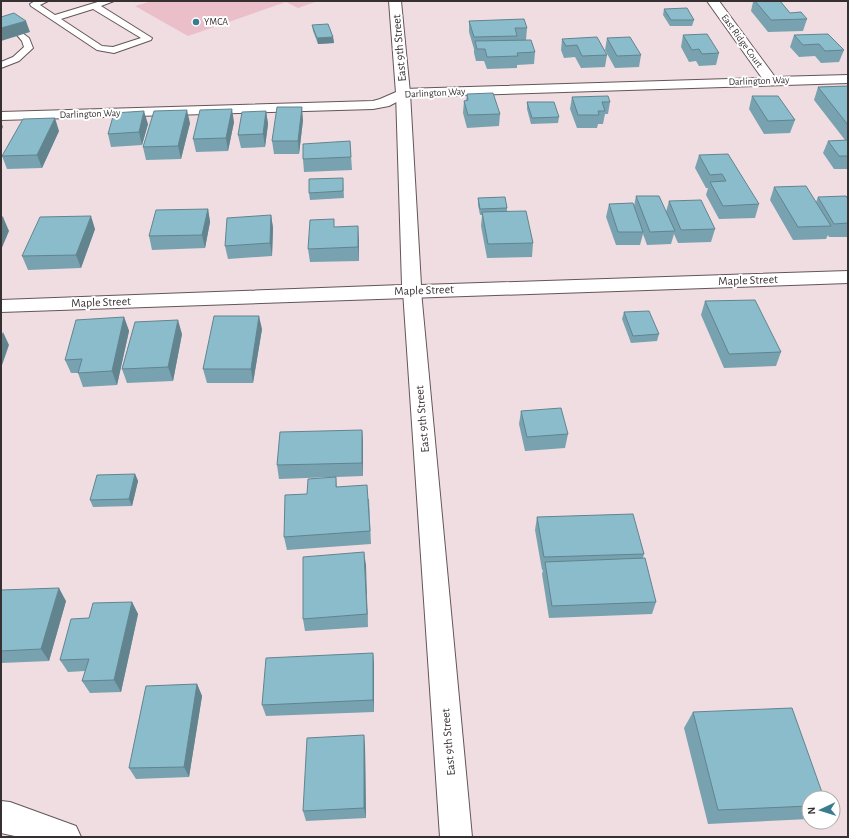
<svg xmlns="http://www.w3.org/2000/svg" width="849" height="838" font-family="'Alegreya Sans',sans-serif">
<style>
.green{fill:#eabfca}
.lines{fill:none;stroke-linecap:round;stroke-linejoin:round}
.lane-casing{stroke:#645559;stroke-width:2}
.street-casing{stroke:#645559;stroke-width:2}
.secondary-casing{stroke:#645559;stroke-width:2}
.lane{fill:#fff;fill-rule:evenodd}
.street{fill:#fff;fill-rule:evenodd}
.secondary{fill:#fff;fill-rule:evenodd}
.wall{fill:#78a2af}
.shaded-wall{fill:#61848f}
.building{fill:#8bbccc;stroke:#61848f}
.poi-dot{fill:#3b7c8f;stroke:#fff;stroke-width:1.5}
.labels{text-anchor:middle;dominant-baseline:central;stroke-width:4;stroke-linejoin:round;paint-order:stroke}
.far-poi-label{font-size:10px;fill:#373032;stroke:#fff;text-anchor:start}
.far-street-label{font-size:10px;fill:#373032;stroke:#fff}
.street-label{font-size:12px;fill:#373032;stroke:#fff}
</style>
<rect width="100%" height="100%" fill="#efdde1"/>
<path class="green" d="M 152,1 L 318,1 L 298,8 L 286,2 L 188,36 L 135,6 Z"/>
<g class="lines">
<defs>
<path id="lane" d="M 35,1 L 48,1 L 40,5 L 55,15 L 101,1 L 114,1 L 101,6 L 152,38 L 151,40 L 114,53 L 97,50 L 31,6 L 30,4 ZM 93,9 L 141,38 L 113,47 L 102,46 L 61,19 Z
M 21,32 L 29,38 L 33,48 L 19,61 L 1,68 L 1,62 L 13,57 L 24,47 L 22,41 L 17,35 Z"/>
<path id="street" d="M 707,1 L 719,1 L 775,77 L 848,75 L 848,83 L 406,97 L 389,106 L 373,109 L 1,120 L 1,112 L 373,101 L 380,99 L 403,89 L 762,78 Z
M 412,285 L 419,287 L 421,291 L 472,837 L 440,837 L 403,291 L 405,287 Z
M 1,801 L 10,802 L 76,826 L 81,837 L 19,837 L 1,833 Z"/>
<path id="secondary" d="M 389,1 L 401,1 L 410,93 L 421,285 L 848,271 L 848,283 L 1,312 L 1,300 L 402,285 L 396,93 Z"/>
</defs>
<use href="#lane" class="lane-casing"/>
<use href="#street" class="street-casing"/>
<use href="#secondary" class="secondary-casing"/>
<use href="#lane" class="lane"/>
<use href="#street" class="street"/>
<use href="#secondary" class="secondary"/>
</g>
<path class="wall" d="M 743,1 L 780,1 L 790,13 L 807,19 L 803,31 L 768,32 L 751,11 L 753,2 L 743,2 Z
M 664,9 L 694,20 L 692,26 L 670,26 L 663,15 Z
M 469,21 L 527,28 L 526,40 L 535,52 L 534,64 L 517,65 L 517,68 L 487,69 L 484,61 L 476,61 L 474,53 L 474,49 L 469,32 Z
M 312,25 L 333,37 L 334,43 L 318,44 L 313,31 Z
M 683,35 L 719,53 L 716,65 L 699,66 L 696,61 L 689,62 L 681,47 Z
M 794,35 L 844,50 L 839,62 L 821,63 L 815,56 L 799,57 L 790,47 Z
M 607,38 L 641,55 L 639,67 L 615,68 L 605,50 Z
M 562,39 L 607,55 L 605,67 L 581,68 L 575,57 L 564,58 L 561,50 Z
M 848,86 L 848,169 L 834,169 L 823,153 L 828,141 L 845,140 L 814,100 L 818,87 Z
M 467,94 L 500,114 L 499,126 L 467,128 L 463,113 L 464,101 L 466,101 Z
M 752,96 L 795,120 L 790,133 L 764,134 L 749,109 Z
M 572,97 L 610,102 L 608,114 L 605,114 L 603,124 L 598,124 L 597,128 L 577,128 L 570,109 Z
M 527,102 L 559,117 L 558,123 L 531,124 L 527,109 Z
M 266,111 L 268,124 L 265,147 L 241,148 L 238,135 Z
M 303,120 L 299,154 L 274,154 L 272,141 Z
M 234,122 L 228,151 L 196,152 L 193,139 Z
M 190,123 L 181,159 L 146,160 L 143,147 Z
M 148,124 L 142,145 L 111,147 L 108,134 Z
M 59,131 L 42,168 L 7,169 L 2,156 Z
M 350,141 L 352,170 L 304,172 L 303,159 Z
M 699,155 L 759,204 L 755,218 L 719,219 L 706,195 L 708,188 L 706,188 L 695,168 Z
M 343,178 L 344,198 L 310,200 L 309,193 Z
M 774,187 L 816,202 L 818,197 L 848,199 L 848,237 L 829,237 L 828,235 L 826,239 L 793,240 L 770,200 Z
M 636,196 L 666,212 L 669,201 L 715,229 L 711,242 L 678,243 L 674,234 L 671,244 L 647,245 L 643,234 L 640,245 L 616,245 L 606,217 L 609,204 L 634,206 Z
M 478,198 L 507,208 L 507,212 L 533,243 L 532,257 L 487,258 L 481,226 L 482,215 L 480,215 L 478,205 Z
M 208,209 L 210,222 L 205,248 L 152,250 L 149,236 Z
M 271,215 L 273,228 L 272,256 L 228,259 L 225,246 Z
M 335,227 L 359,240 L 359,261 L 310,262 L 308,249 Z
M 95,229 L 81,268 L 28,270 L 22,256 Z
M 705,301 L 781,352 L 776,366 L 724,368 L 701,315 Z
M 624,312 L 659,334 L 657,341 L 631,343 L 622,319 Z
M 124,317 L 129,331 L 117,385 L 83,387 L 78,373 L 71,373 L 65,360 Z
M 262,329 L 253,383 L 207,383 L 203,369 Z
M 182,334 L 173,381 L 127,383 L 122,369 Z
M 521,411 L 568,434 L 565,448 L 525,451 L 519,424 Z
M 362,430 L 363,443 L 363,476 L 336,477 L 337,487 L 369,499 L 371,544 L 287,550 L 284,537 L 307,494 L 334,477 L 279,479 L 277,465 Z
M 135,474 L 138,481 L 132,506 L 93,507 L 90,500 Z
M 537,517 L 644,554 L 643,558 L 656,602 L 652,614 L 549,618 L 542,574 L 543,570 L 542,570 L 535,530 Z
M 364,552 L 368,627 L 305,631 L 303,619 Z
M 1,590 L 66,601 L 49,661 L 1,663 Z
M 132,602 L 138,614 L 121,692 L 90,693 L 82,681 L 85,671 L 68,672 L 60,660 L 89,618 Z
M 373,653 L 374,666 L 374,712 L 266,716 L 262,705 Z
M 197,684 L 202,696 L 189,777 L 136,779 L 129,768 Z
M 693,712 L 809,798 L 809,819 L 708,824 L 684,728 Z
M 365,746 L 366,818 L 306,821 L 303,811 Z"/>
<path class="shaded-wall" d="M 26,21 L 30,32 L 1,41 L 1,28 Z
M 333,37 L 334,43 L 318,44 L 317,38 Z
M 302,107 L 303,120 L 299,154 L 298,141 Z
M 232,109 L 234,122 L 228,151 L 226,138 Z
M 187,110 L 190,123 L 181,159 L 178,146 Z
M 144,111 L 148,124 L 142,145 L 139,132 Z
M 266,111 L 268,124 L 265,147 L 263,134 Z
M 55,118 L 59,131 L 42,168 L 37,155 Z
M 1,122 L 3,127 L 1,131 Z
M 208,209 L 210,222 L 205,248 L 202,235 Z
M 271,215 L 273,228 L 272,256 L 270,243 Z
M 91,216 L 95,229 L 81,268 L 76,255 Z
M 3,217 L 9,231 L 1,250 L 1,223 Z
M 358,226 L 359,240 L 359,261 L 358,247 Z
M 259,316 L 262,329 L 253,383 L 251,369 Z
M 124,317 L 129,331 L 117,385 L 112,371 Z
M 178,320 L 182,334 L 173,381 L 168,367 Z
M 3,332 L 9,345 L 1,368 L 1,336 Z
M 362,430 L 363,443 L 363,476 L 362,463 Z
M 135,474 L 138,481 L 132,506 L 129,499 Z
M 364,552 L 366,565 L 368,627 L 367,614 Z
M 59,588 L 66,601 L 49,661 L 41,649 Z
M 132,602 L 138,614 L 121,692 L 114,680 Z
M 373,653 L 374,666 L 374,712 L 373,700 Z
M 197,684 L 202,696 L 189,777 L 184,767 Z
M 364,735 L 365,746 L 366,818 L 364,808 Z"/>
<path class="building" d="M 755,1 L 780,1 L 790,13 L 801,12 L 807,19 L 771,20 Z
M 687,8 L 694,20 L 671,20 L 664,9 Z
M 14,13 L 26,21 L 1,28 L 1,17 Z
M 524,19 L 527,28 L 515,28 L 517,36 L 474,37 L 469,21 Z
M 328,24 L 333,37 L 317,38 L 312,25 Z
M 707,34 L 719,53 L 702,54 L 699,49 L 692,50 L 683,35 Z
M 828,34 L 844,50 L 825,51 L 819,44 L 803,45 L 794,35 Z
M 597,37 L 607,55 L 582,56 L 577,45 L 566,46 L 562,39 Z
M 630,37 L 641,55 L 617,56 L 607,38 Z
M 531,40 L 535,52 L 517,53 L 518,56 L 487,57 L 485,49 L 477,49 L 475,41 Z
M 848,86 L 848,125 L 818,87 Z
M 493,93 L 500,114 L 468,115 L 464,101 L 468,100 L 467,94 Z
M 608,96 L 610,102 L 602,102 L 605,111 L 598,111 L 599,115 L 578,115 L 572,97 Z
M 752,96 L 778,96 L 795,120 L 768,121 Z
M 527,102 L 554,102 L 559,117 L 532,118 Z
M 277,107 L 302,107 L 298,141 L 272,141 Z
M 232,109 L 226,138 L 193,139 L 200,110 Z
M 187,110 L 178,146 L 143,147 L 154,111 Z
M 144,111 L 139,132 L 108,134 L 114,113 Z
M 266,111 L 263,134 L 238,135 L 242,112 Z
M 55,118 L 37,155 L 2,156 L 23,119 Z
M 848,140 L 848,156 L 839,156 L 828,141 Z
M 350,141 L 351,157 L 303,159 L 303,144 Z
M 728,154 L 759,204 L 723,206 L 710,182 L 726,181 L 722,174 L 710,175 L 699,155 Z
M 343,178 L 343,191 L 309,193 L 309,179 Z
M 806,186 L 831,226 L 798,227 L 774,187 Z
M 636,196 L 659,196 L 675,231 L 650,232 Z
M 846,196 L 848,199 L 848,223 L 834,224 L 818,197 Z
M 505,197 L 507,208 L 480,209 L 478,198 Z
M 701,200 L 715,229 L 681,230 L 669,201 Z
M 633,203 L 643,232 L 618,232 L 609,204 Z
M 208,209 L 202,235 L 149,236 L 156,210 Z
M 526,211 L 533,243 L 488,244 L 482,212 Z
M 271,215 L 270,243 L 225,246 L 227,218 Z
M 91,216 L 76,255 L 22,256 L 40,217 Z
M 1,217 L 3,217 L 1,223 Z
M 334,219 L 334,227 L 358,226 L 358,247 L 308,249 L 310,220 Z
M 755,300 L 781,352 L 729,354 L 705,301 Z
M 649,311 L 659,334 L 633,336 L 624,312 Z
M 214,316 L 259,316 L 251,369 L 203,369 Z
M 124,317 L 112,371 L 78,373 L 82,359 L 65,360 L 76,320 Z
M 178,320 L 168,367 L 122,369 L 135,322 Z
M 561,408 L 568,434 L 527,437 L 521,411 Z
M 362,430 L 362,463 L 277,465 L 280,432 Z
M 135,474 L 129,499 L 90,500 L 97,475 Z
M 336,477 L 336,487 L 367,485 L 370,531 L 284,537 L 285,495 L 307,494 L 308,479 Z
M 633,514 L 644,554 L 544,557 L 537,517 Z
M 364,552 L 367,614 L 303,619 L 303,557 Z
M 645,558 L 656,602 L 552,606 L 545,562 Z
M 59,588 L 41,649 L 1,651 L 1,590 Z
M 132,602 L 114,680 L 82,681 L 89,659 L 60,660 L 71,619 L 89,618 L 93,603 Z
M 373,653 L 373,700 L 262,705 L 266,658 Z
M 197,684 L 184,767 L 129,768 L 146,686 Z
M 792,708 L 824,798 L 809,798 L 809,806 L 718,810 L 693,712 Z
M 364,735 L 364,808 L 303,811 L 307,738 Z"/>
<circle class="poi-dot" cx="196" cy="22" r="4"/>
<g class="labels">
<g class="far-poi-label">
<text x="204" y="22">YMCA</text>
</g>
<g class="far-street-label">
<text transform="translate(742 41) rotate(54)">East Ridge Court</text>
<text transform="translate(759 81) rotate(-2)">Darlington Way</text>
<text transform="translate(435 93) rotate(-3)">Darlington Way</text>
<text transform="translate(90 114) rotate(-2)">Darlington Way</text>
</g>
<g class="street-label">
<text transform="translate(399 48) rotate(-95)">East 9th Street</text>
<text transform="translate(748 280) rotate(-2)">Maple Street</text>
<text transform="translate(424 290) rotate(-2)">Maple Street</text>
<text transform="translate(101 302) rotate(-2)">Maple Street</text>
<text transform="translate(422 419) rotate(-95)">East 9th Street</text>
<text transform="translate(448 742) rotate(-95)">East 9th Street</text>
</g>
</g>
<rect width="849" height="838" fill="none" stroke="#373032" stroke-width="4"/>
<g transform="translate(821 810) rotate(266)"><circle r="19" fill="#ffffff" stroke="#afacad"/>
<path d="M0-3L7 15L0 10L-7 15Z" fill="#3b7c8f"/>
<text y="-6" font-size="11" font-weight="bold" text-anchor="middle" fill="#373032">N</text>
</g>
</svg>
